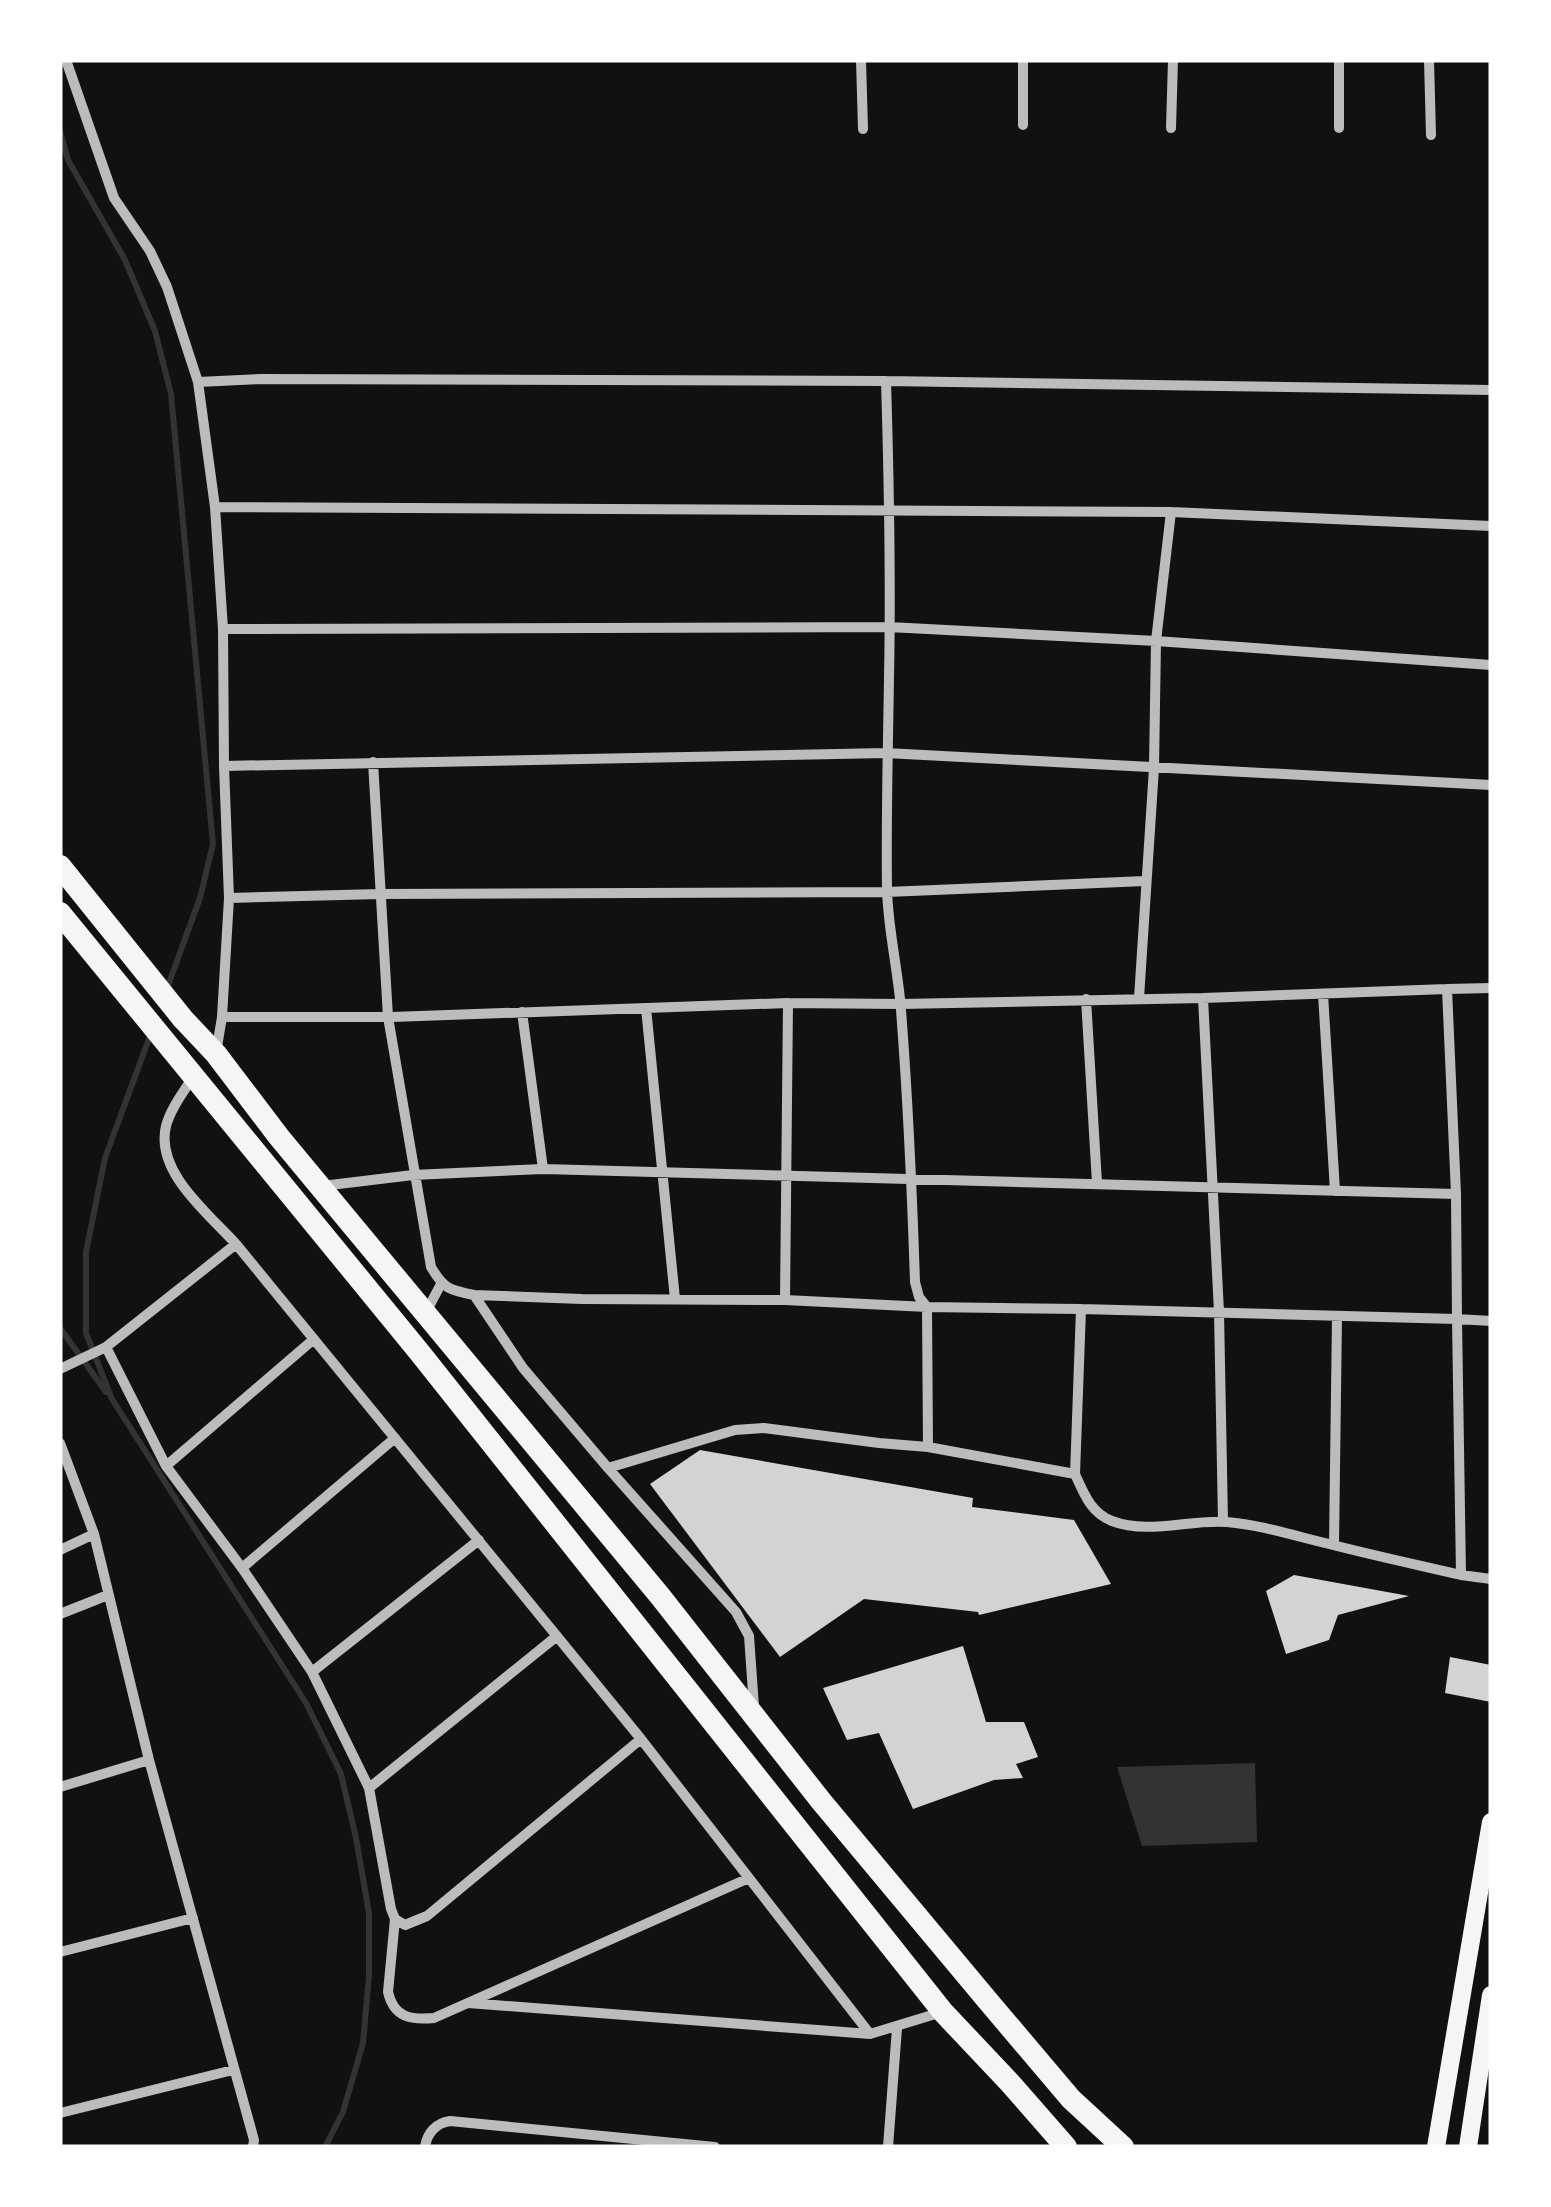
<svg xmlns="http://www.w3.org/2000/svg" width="1551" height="2207" font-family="'IBM Plex Sans',sans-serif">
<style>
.water{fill:#333}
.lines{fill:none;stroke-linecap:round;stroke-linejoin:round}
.stream{stroke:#333;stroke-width:6}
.building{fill:#d3d3d3}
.minor{stroke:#bcbcbc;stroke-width:10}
.secondary{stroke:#f5f5f5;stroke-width:18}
.trunk{stroke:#f5f5f5;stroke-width:22}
</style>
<rect width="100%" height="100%" fill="#111"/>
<path class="water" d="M 1255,1763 L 1257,1842 L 1142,1846 L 1117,1767 Z"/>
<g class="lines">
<path class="stream" d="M 60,131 L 68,160 L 125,260 L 155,331 L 171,394 L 213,844 L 200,898 L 166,991
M 150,1036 L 105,1158 L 86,1252 L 86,1333 L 112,1399 L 306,1703 L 341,1774 L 356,1838 L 369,1913 L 369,1976 L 363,2043 L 343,2112 L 325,2147
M 60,1328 L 106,1392"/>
</g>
<path class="building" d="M 700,1450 L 973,1498 L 972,1507 L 1074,1520 L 1111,1584 L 979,1615 L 978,1612 L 864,1599 L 780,1657 L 650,1484 Z
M 1294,1575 L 1409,1596 L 1338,1615 L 1329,1640 L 1286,1654 L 1266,1591 Z
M 963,1646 L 986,1722 L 1024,1722 L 1038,1757 L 1016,1764 L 1023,1778 L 994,1780 L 913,1809 L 879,1733 L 847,1740 L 823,1688 Z
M 1450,1657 L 1491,1665 L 1491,1702 L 1445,1693 Z"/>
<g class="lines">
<path class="minor" d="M 66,60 L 114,198 L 150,251 L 167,287 L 198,382 L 215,507 L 223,629 L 224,766 L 229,898 L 222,1017 L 216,1053
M 861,60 L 863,129
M 1023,60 L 1023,125
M 1339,60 L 1339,128
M 1429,60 L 1431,135
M 1171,128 L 1173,60
M 886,381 C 889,480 891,578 889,677 C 888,748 886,818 887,889 C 888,930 898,969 901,1010 C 908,1100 912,1191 915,1282 L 919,1297 L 927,1307 L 928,1447
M 198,382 L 261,379 L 886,381 L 1491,390
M 215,507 L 1171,512 L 1491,526
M 223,629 L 889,627 L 1156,641 L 1491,665
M 373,762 L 388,1017 L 431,1267 C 444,1289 449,1290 474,1295 L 523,1368 L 608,1468 L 736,1612 L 749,1636 L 754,1707
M 224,766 L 886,753 L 1491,785
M 229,898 L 380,894 L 887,892 L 1145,881
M 1323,994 L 1335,1191
M 1139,998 L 1154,768 L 1156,641 L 1171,512
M 1203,998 L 1219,1312 L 1223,1521
M 1086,999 L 1097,1183
M 646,1008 L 675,1299
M 522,1012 L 543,1169
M 222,1017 L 392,1017 L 788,1003 L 900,1004 L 1203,998 L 1447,989
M 193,1077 C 183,1093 171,1108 166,1126 C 155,1172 208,1213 236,1244 L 641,1739 L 870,2034
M 322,1186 L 413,1175 L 543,1169 L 1456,1194
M 236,1244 L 106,1347 L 166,1466 L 242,1568 L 312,1672 L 369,1788 L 391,1909 L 395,1919 L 405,1925 L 427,1916 L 641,1739
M 474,1295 L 582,1299 L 785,1300 L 927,1307 L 1081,1309 L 1457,1319 L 1456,1194 L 1447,989 L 1491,988
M 785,1300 L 788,1003
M 1081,1309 L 1075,1474 C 1084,1494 1091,1513 1112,1521 C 1148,1535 1190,1519 1227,1522 C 1263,1525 1298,1537 1333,1545 C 1376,1556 1418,1565 1461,1575
M 425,1314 L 441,1284
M 1491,1321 L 1457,1319 L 1461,1575 L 1491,1579
M 60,1369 L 106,1347
M 60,1443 L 94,1534 L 149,1760 L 254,2140 L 253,2147
M 166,1466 L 314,1339
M 608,1468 L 735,1430 L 764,1428 L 879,1443 L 928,1447 L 1075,1474
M 1334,1545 L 1337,1317
M 60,1550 L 94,1534
M 242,1568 L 395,1438
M 60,1614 L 108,1595
M 312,1672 L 479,1540
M 60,1787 L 149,1760
M 369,1788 L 557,1636
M 395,1919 L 388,1992 C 394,2018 411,2020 434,2018 L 749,1878
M 60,1952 L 193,1918
M 468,2003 L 870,2034 L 942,2012
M 60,2113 L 233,2070
M 425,2147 C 427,2133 436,2123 450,2121 L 715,2147
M 888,2147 L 897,2028"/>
<path class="secondary" d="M 1436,2147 L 1491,1822
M 1468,2147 L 1491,1995"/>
<path class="trunk" d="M 60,866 L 183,1019 L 216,1054 L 279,1137 L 660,1596 L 821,1801 L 988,2001 L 1071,2099 L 1123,2147
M 60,913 L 420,1353 L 943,2012 L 1010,2083 L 1066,2147"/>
</g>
<rect width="1551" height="2207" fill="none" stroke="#ffffff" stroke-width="125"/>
</svg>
